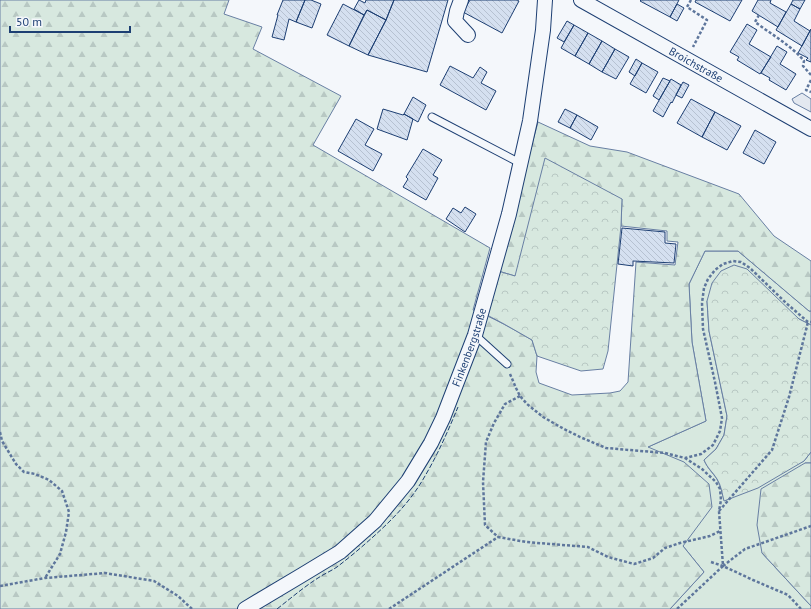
<svg xmlns="http://www.w3.org/2000/svg" width="811" height="609" font-family="'PT Sans',sans-serif">
<style>
.green{fill:#d7e8df;stroke:#687fa3}
.forest{fill:url(#forest-firs);stroke:#687fa3}
.park{fill:url(#park-crowns);stroke:#687fa3}
.parking{fill:#e3e8f0;stroke:#687fa3}
.building{fill:url(#building-back-hatch);stroke:#1d3f73}
.lines{fill:none;stroke-linecap:round;stroke-linejoin:round}
.service-casing{stroke:#1d3f73;stroke-width:9}
.minor-casing{stroke:#1d3f73;stroke-width:16}
.path{stroke:#5e769c;stroke-width:2.5;stroke-dasharray:3 2;stroke-linecap:butt}
.service{stroke:#f4f7fb;stroke-width:7}
.minor{stroke:#f4f7fb;stroke-width:14}
.fence{stroke:#1d3f73;stroke-width:1;stroke-dasharray:5 2;stroke-linecap:butt}
.labels{text-anchor:middle;dominant-baseline:central;stroke-width:3;stroke-linejoin:round;paint-order:stroke}
.street-label{font-size:11px;fill:#1d3f73;stroke:#f4f7fb}
</style>
<defs>
<pattern id="forest-firs" width="22" height="20" patternUnits="userSpaceOnUse"><rect width="22" height="20" fill="#d7e8df"/><path d="M5 1l3.5 6h-7zM16 11l3.5 6h-7z" fill="#b8c8c3"/></pattern>
<pattern id="park-crowns" width="20" height="18" patternUnits="userSpaceOnUse"><rect width="20" height="18" fill="#d7e8df"/><path d="M2 6a3 3 0 1 1 6 0M12 15a3 3 0 1 1 6 0" fill="none" stroke="#b8c8c3"/></pattern>
<pattern id="building-back-hatch" width="6" height="6" patternUnits="userSpaceOnUse"><rect width="6" height="6" fill="#d5e0f0"/><path d="M-1 5l2 2M0 0l6 6M5-1l2 2" fill="none" stroke="#b6c1d1"/></pattern>
</defs>
<rect width="100%" height="100%" fill="#f4f7fb"/>
<path class="green" d="M 705,251 L 738,251 L 809,311 L 811,311 L 811,325 L 799,319 L 707,301 L 709,331 L 727,416 L 724,435 L 716,449 L 704,460 C 708,469 712,472 717,479 C 721,486 722,493 724,500 L 804,461 L 811,452 L 811,463 L 805,463 L 762,553 L 811,606 L 811,609 L 670,609 L 704,572 L 683,546 L 648,447 L 706,421 L 692,342 L 689,284 Z"/>
<path class="forest" d="M 0,0 L 229,0 L 224,14 L 262,27 L 253,49 L 341,96 L 313,145 L 490,248 L 473,310 C 494,318 513,329 532,340 L 537,356 L 536,372 L 539,383 L 572,395 L 610,393 L 620,391 L 628,382 L 636,262 L 675,265 L 678,242 L 667,241 L 667,231 L 621,226 L 622,199 L 515,276 L 498,271 L 538,122 L 590,146 L 627,152 L 739,194 L 774,236 L 811,261 L 811,311 L 809,311 L 738,251 L 705,251 L 689,284 L 692,342 L 706,421 L 648,447 L 684,462 L 709,484 L 712,507 L 683,546 L 704,572 L 670,609 L 0,609 Z
M 805,463 L 811,463 L 811,606 L 762,553 L 757,525 L 761,489 Z"/>
<path class="park" d="M 545,158 L 622,199 L 621,226 L 608,351 L 603,369 L 581,371 L 537,356 L 532,340 L 504,324 L 487,315 L 498,271 L 515,276 Z
M 734,265 L 747,269 L 799,319 L 811,325 L 811,452 L 804,461 L 758,488 L 724,501 C 722,493 721,485 717,479 C 712,471 708,469 704,460 L 716,449 L 724,435 L 727,416 L 709,331 L 707,301 L 712,283 L 721,271 Z"/>
<path class="parking" d="M 802,93 L 811,99 L 811,112 L 794,103 L 792,99 Z"/>
<path class="building" d="M 283,0 L 305,0 L 296,22 L 289,19 L 284,40 L 272,37 L 278,15 L 277,15 Z
M 305,0 L 311,0 L 321,4 L 312,28 L 296,22 Z
M 359,0 L 365,3 L 366,0 L 394,0 L 386,20 L 367,10 L 364,15 L 354,9 Z
M 394,0 L 448,0 L 427,72 L 368,55 L 386,20 Z
M 470,0 L 517,0 L 519,1 L 502,33 L 463,12 Z
M 641,0 L 679,0 L 670,17 L 640,1 Z
M 696,0 L 742,0 L 730,21 L 695,2 Z
M 758,0 L 771,0 L 770,3 L 786,12 L 778,27 L 752,11 Z
M 793,0 L 805,0 L 800,9 L 791,4 Z
M 343,4 L 364,15 L 349,46 L 327,35 Z
M 677,4 L 684,8 L 677,21 L 670,17 Z
M 791,4 L 800,9 L 794,21 L 810,31 L 802,46 L 776,30 Z
M 367,10 L 386,20 L 368,55 L 349,46 Z
M 567,21 L 574,25 L 564,42 L 557,38 Z
M 747,24 L 757,30 L 749,44 L 771,57 L 760,74 L 737,60 L 739,57 L 730,52 Z
M 574,25 L 588,33 L 575,56 L 561,48 Z
M 811,29 L 811,62 L 806,60 L 808,58 L 798,53 Z
M 588,33 L 602,41 L 589,64 L 575,56 Z
M 602,41 L 615,49 L 602,72 L 589,64 Z
M 777,46 L 787,52 L 780,64 L 796,74 L 786,90 L 769,80 L 770,78 L 761,73 Z
M 615,49 L 629,57 L 616,79 L 602,72 Z
M 636,59 L 642,63 L 635,76 L 629,72 Z
M 642,63 L 658,72 L 646,93 L 630,84 Z
M 450,66 L 473,78 L 480,67 L 487,72 L 481,83 L 496,91 L 486,110 L 440,85 Z
M 663,78 L 670,81 L 659,100 L 653,96 Z
M 671,79 L 681,85 L 672,103 L 671,102 L 663,117 L 653,111 Z
M 683,82 L 689,85 L 682,98 L 676,95 Z
M 413,97 L 426,105 L 418,122 L 404,114 Z
M 691,99 L 715,112 L 702,137 L 677,123 Z
M 383,109 L 403,115 L 404,114 L 413,119 L 407,140 L 377,129 Z
M 565,109 L 577,115 L 570,128 L 558,122 Z
M 715,112 L 741,126 L 727,150 L 702,137 Z
M 577,115 L 598,127 L 591,140 L 570,128 Z
M 356,119 L 374,129 L 365,145 L 382,154 L 373,171 L 338,151 Z
M 755,130 L 776,142 L 764,164 L 743,153 Z
M 423,149 L 442,160 L 433,175 L 438,178 L 426,200 L 403,187 L 408,179 L 406,177 Z
M 465,207 L 476,214 L 465,232 L 446,219 L 453,208 L 461,213 Z
M 622,228 L 665,232 L 665,243 L 676,244 L 674,263 L 633,261 L 633,266 L 618,264 Z"/>
<g class="lines">
<defs>
<path id="service" d="M 432,117 L 520,163
M 475,335 L 507,364"/>
<g id="minor">
<path d="M 461,0 L 457,11 L 455,21 L 468,35"/>
<path id="s1" d="M 581,0 L 811,129"/>
<path id="s2" d="M 245,609 L 302,575 L 340,552 L 375,521 L 408,481 L 431,443 L 443,418 L 475,335 L 509,214 L 530,121 L 543,30 L 545,0"/>
</g>
</defs>
<use href="#service" class="service-casing"/>
<use href="#minor" class="minor-casing"/>
<path class="path" d="M 691,0 L 687,7 L 707,20 L 693,47
M 759,15 L 755,22 C 771,34 792,46 804,61 L 803,66 L 811,75
M 811,80 L 806,90 L 811,92
M 510,374 L 516,388 L 520,396 L 527,404 L 543,417 L 564,429 L 580,437 L 606,448 L 665,453 L 685,458 L 701,454 L 713,445 L 720,431 L 722,418 L 715,382 L 703,329 L 702,303 L 704,288 L 708,279 L 715,270 L 723,264 L 733,261 L 741,262 L 750,268 L 786,303 L 808,322 L 811,322
M 520,396 L 505,404 L 494,423 L 486,442 L 483,482 L 485,525 L 498,537 L 526,542 L 588,547 L 608,557 L 634,564 L 653,558 L 665,548 L 680,543 L 710,536 L 720,531
M 0,432 L 2,441 L 16,464 L 24,472 L 35,474 L 49,480 L 62,491 L 69,512 L 66,532 L 60,554 L 45,578
M 719,511 L 772,450 L 789,397 L 808,322
M 711,562 L 723,566 L 753,580 L 788,595 L 801,609
M 723,566 L 745,549 L 811,526
M 0,586 L 45,578 L 105,573 L 154,581 L 178,596 L 192,609
M 389,609 L 498,537
M 677,609 L 723,566 L 719,511 L 721,500 L 720,489 L 716,482 L 702,469 L 685,458"/>
<use href="#service" class="service"/>
<use href="#minor" class="minor"/>
<path class="fence" d="M 277,609 C 291,598 304,587 318,578 C 324,574 331,571 337,567 C 346,560 356,552 365,544 C 388,524 410,503 425,476 C 438,454 448,431 458,407"/>
</g>
<g class="labels">
<g class="street-label">
<text stroke="none"><textPath href="#s1" startOffset="132">Broichstraße</textPath></text>
<text stroke="none"><textPath href="#s2" startOffset="357">Finkenbergstraße</textPath></text>
</g>
</g>
<path d="M10 26v6h120v-6" fill="none" stroke="#1d3f73" stroke-width="2"/>
<text x="16" y="26" font-size="12" fill="#1d3f73" stroke="#f4f7fb" stroke-width="3" paint-order="stroke">50 m</text>
</svg>
